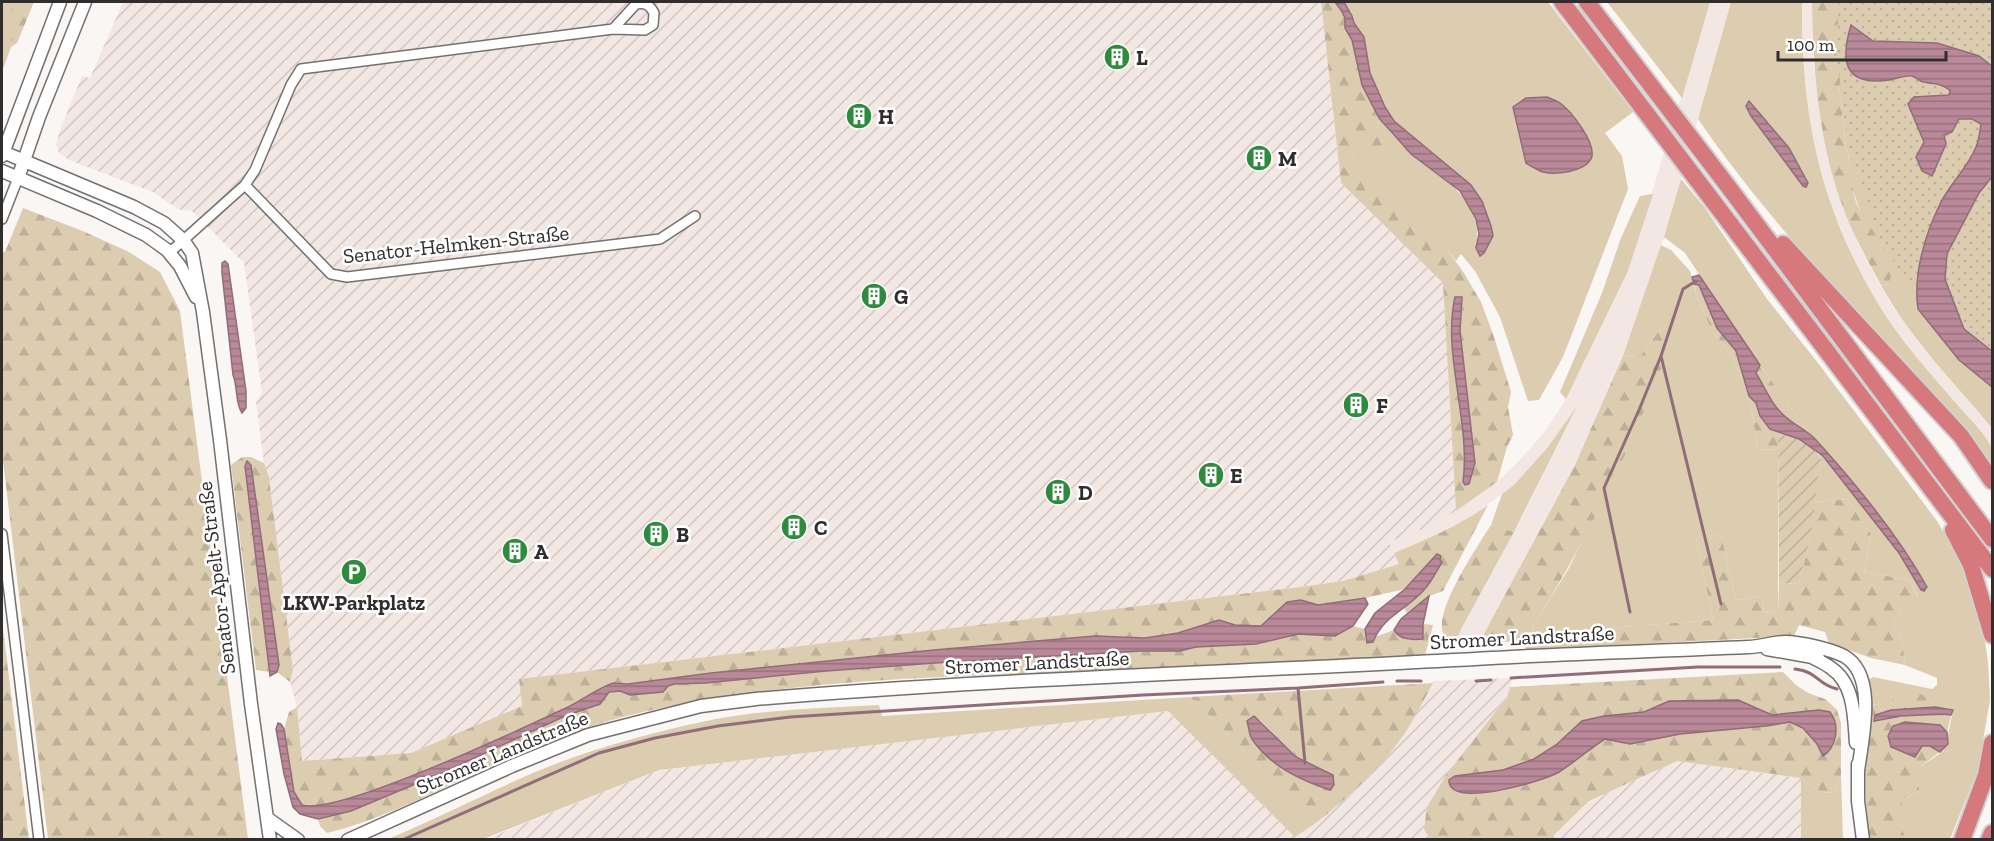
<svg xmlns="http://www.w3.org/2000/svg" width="1994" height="841" font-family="'Zilla Slab',serif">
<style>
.built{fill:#f3e7e3}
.industrial{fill:url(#industrial-furrows)}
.grass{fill:#dcccb0;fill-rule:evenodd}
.forest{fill:url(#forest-firs);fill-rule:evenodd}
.park{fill:url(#park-dots)}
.garden{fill:url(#garden-furrows)}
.water{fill:url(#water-rules);stroke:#906d79;stroke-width:1.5}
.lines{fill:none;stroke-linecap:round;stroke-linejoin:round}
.stream{stroke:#906d79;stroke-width:3}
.street-casing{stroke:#73706f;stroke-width:12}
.secondary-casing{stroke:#73706f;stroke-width:15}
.highway-casing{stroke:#d1d1d1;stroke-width:20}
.street{stroke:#fff;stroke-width:9}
.secondary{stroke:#fff;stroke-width:12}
.highway{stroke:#d5797c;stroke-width:16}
.labels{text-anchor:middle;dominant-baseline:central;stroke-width:5;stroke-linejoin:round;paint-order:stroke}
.poi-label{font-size:21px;font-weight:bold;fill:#2f2d2d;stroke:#fff;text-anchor:start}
.street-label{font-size:21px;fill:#2f2d2d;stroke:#fff}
</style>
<defs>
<pattern id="industrial-furrows" width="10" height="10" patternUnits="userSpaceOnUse" patternTransform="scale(1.5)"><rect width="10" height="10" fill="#f3e7e3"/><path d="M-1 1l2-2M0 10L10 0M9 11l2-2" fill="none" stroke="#d1c6c3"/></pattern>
<pattern id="forest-firs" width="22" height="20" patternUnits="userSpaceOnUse" patternTransform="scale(1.5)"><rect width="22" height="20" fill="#dcccb0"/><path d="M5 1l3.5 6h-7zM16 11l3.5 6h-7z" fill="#bdb098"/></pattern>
<pattern id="park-dots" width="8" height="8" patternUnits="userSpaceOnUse" patternTransform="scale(1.5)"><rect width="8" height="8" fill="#dcccb0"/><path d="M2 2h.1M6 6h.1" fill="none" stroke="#bdb098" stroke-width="1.8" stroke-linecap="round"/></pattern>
<pattern id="garden-furrows" width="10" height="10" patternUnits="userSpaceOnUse" patternTransform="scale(1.5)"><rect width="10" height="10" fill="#dcccb0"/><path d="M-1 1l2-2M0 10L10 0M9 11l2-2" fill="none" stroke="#bdb098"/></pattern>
<pattern id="water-rules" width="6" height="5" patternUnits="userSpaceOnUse" patternTransform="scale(1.5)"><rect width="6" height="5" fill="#ba8999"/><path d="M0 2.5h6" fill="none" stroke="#98707d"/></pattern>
</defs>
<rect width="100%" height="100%" fill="#f9f6f4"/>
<path class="built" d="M 1710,2 L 1731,2 L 1667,228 L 1621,363 L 1575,465 L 1479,643 L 1453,644 L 1525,512 L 1574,411 L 1548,447 L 1514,485 L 1468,519 L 1436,535 L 1394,553 L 1389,542 L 1430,526 L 1456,511 L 1497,482 L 1519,461 L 1546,430 L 1566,399 L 1628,271 Z
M 1802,2 L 1812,2 L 1813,61 L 1821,125 L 1841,201 L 1861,250 L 1890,303 L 1918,342 L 1992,428 L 1992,449 L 1978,428 L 1905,345 L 1878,304 L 1853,260 L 1830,203 L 1810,131 L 1803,72 Z"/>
<path class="industrial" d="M 123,2 L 1321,2 L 1341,183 L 1443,283 L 1456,511 L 1430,526 L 1389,542 L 1399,564 L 1343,581 L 1292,588 L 520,679 L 523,706 L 411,753 L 302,761 L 297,707 L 290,682 L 293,670 L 269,477 L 264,463 L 256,402 L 262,392 L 244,263 L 191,210 L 185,211 L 178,209 L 153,192 L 69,160 L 59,153 L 56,144 L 61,127 L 82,76 L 90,78 Z
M 1513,678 L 1507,697 L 1446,775 L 1427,807 L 1424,829 L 1430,839 L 483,840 L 659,770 L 1168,711 L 1295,836 L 1316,823 L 1351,794 L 1377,766 L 1419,708 L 1434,681 Z
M 1677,761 L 1801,778 L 1801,839 L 1554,840 L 1554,835 L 1589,801 Z"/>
<path class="grass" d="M 2,2 L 11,2 L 11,47 L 2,72 Z
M 1344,2 L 1548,2 L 1633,112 L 1605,133 L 1622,156 L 1628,189 L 1563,357 L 1539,400 L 1528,401 L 1500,317 L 1475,271 L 1461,254 L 1456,261 L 1446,248 L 1360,165 L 1352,154 L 1357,146 L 1392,147 L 1377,131 L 1379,118 C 1389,131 1401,145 1413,155 C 1445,181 1485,200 1476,248 L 1481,253 L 1493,236 L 1491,226 L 1482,201 L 1471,185 L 1407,133 L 1394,121 L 1385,107 L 1370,73 L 1364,37 L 1354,23 L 1352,16 ZM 1547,97 L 1560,103 L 1580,126 L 1526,163 L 1513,107 Z
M 1607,2 L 1710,2 L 1682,98 Z
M 1731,2 L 1802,2 C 1801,114 1819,204 1877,302 C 1899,339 1927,370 1955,402 C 1965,414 1987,435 1992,449 C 1994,454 1992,462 1992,467 C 1954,412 1905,366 1860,316 C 1802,253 1746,189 1698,119 Z
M 1855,83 L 1933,221 L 1918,309 L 1959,360 L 1992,387 L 1992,428 C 1954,382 1910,339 1881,285 L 1888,286 L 1851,186 L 1849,156 L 1846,147 L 1839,85 Z
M 1681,179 L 1705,208 L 1767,299 L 1818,363 L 1937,521 L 1961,562 L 1974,593 L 1983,628 L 1988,662 L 1990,700 L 1978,769 L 1950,839 L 1906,839 L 1897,819 L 1903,799 L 1919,791 L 1919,767 C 1927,762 1936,757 1943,751 C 1947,748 1951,718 1953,710 L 1935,707 L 1928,697 L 1894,694 L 1888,711 L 1882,714 L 1879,705 L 1870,704 L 1868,680 L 1873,677 L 1932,689 L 1937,685 L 1937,678 L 1905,665 L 1903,646 L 1894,623 L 1901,608 L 1918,597 L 1910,580 L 1864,572 L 1871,534 L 1847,499 L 1815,502 L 1821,459 L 1817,450 L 1849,488 L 1899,553 L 1921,590 L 1926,587 L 1906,553 L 1827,452 L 1810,434 L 1752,354 L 1685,253 L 1664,237 Z
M 1653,194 L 1628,271 L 1566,399 L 1560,392 L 1602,293 L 1621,238 L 1640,196 Z
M 1661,245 L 1671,250 L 1690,271 L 1697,297 L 1712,331 L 1733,358 L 1749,396 L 1758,449 L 1778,450 L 1778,611 L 1764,613 L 1762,596 L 1736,600 L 1721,534 L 1696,538 L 1713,620 L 1532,634 L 1534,625 L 1569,568 L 1610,483 L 1661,328 L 1641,355 L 1623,356 Z
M 1577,406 L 1514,532 L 1491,525 L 1502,494 L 1514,485 L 1548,447 Z
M 1190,697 L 1316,823 L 1295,837 L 1168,711 L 659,770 L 483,839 L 388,839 C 456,811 522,773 592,751 C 633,738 675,727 716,719 C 770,709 825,708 879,705 L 882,716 Z
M 1841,776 L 1843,839 L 1801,839 L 1801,778 L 1822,793 L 1833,792 Z"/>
<path class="forest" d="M 11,2 L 34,2 L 17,43 L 11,47 Z
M 1321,2 L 1335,2 L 1341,10 L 1345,18 L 1345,28 L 1352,40 L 1362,85 L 1379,118 L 1377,131 L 1393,146 L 1372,157 L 1357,146 L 1352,154 L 1360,165 L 1446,248 L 1464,273 L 1481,302 L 1494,337 L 1511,392 L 1508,407 L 1513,435 L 1507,447 L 1497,482 L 1456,511 L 1443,283 L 1341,183 ZM 1462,298 L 1460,331 L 1475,463 L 1463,482 L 1465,466 L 1464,443 L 1452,339 Z
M 1812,2 L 1843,2 L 1855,83 L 1839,85 L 1846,147 C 1853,165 1849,184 1856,202 C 1865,227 1902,257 1888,286 L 1881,285 C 1866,258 1851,231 1841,202 C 1818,137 1813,69 1812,2 Z
M 23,208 L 85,232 L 129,252 L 160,272 L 180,311 L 248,839 L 48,839 L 2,452 L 2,251 L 5,252 Z
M 1694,284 L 1699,285 L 1717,328 L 1736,351 L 1749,396 L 1756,403 L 1760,416 L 1770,429 L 1778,430 L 1778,450 L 1758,449 L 1749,396 L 1733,358 L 1712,331 L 1697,297 Z
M 1661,328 L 1675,331 C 1639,433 1591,533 1534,625 L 1532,634 L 1713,620 L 1696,538 L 1721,534 L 1736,600 L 1762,596 L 1764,613 L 1778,611 L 1779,584 L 1799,583 L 1811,535 L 1815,502 L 1847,499 L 1871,534 L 1864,572 L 1910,580 L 1918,598 L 1901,608 L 1894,623 L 1903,646 L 1905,665 L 1871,658 L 1829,643 L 1825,632 L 1799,625 L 1794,636 L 1526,650 L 1524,641 L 1479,643 L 1575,465 L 1623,356 L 1641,355 Z
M 1760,365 L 1810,434 L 1784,417 L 1771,400 L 1756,373 Z
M 242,457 L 251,457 L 264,463 L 269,477 L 293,670 L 290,682 L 277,672 L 279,665 L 251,465 L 247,462 L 245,466 L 269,672 L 256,670 L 231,465 Z
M 1488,505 L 1443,591 L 1429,596 L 1408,614 L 1403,607 C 1425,595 1433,578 1441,556 L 1433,558 L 1405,589 L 1365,598 L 1318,605 L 1301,600 L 1287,602 L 1262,626 L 1235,625 L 1219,620 L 1178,633 L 1145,638 L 1095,636 L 934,650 L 711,673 L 628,684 C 624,684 618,683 614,683 C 605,684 577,703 566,708 C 523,728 339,816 302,805 L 294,792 L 284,729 L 289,712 L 297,707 L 302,761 L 411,753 L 522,706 L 519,679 L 1292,588 L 1343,581 L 1399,564 L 1394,553 C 1427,539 1459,526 1488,505 Z
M 1491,525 L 1514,532 L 1453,644 C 1448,639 1443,636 1442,629 C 1439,603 1477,547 1491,525 Z
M 2,621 L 29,839 L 2,839 Z
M 1423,624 L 1433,625 L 1425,655 C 1299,661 1173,667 1047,673 C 912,678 775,682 643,712 C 581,726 520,752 463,779 C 419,799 374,822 327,833 L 320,826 L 318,819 L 351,811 L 444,772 L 565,716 L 600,704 L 609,692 L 620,690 L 630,695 L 662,692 L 668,686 L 674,684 L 705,683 L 826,671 L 935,663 L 1140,651 L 1180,651 L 1196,647 L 1256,644 L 1298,634 L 1335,636 L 1353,626 L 1365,629 L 1367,643 L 1373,642 L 1375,637 L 1394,630 C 1400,640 1412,640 1422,639 Z
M 1783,672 L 1796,685 L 1808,693 L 1825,699 L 1837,710 L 1841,723 L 1841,776 L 1833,792 L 1822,793 L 1801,778 L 1677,761 L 1589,801 L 1554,835 L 1554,839 L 1430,839 L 1424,829 L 1427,807 L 1446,775 L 1507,697 L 1510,687 ZM 1669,701 L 1758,708 L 1772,715 L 1819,710 L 1830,712 C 1841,727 1830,741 1823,755 L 1818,744 L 1803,728 L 1790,722 L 1766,726 L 1680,734 L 1630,744 L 1604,739 L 1583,753 L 1449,785 L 1455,776 L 1503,770 L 1534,759 L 1556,745 L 1582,721 L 1604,716 L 1644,712 Z
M 1433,683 C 1424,700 1415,717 1405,733 C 1381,768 1349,797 1316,823 L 1190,697 ZM 1260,720 L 1296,757 L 1333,775 L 1273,762 L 1251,738 Z
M 1904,688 L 1928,697 L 1935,707 L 1888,711 L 1894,694 Z
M 1870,704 L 1879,705 L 1882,714 L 1876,715 L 1874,721 C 1899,717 1926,710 1951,715 L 1947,732 L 1940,725 L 1922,746 L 1930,746 L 1940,752 L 1919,767 L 1919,791 L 1903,799 L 1898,819 L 1906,839 L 1868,838 C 1865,793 1863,749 1870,704 Z"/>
<path class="park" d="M 1839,2 L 1992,2 L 1992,376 L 1939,334 L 1879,238 L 1848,147 L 1836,49 Z"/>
<path class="garden" d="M 1778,430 C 1794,437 1813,443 1821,459 L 1811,535 L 1799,583 L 1779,584 Z"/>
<path class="water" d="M 1335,2 L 1344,2 L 1352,16 L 1354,23 L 1364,37 L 1370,73 L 1385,107 L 1394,121 L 1471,185 L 1482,201 L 1491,226 L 1493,236 L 1484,253 L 1480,256 L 1476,248 L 1479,234 L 1476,219 L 1460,191 L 1411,154 L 1379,118 L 1362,85 L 1352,40 L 1345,28 L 1345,18 L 1341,10 Z
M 1851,25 L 1873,41 L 1937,43 L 1979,56 L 1992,66 L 1992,177 L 1979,193 L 1947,254 L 1945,279 L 1964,329 L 1992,351 L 1992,387 L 1959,360 L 1918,309 C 1913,274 1925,234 1941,202 C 1951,183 1968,167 1976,147 C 1979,140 1980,131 1981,124 L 1972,119 L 1959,119 L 1952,132 L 1944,135 L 1946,144 L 1932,176 L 1922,171 L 1916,157 L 1924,142 L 1908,104 L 1914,97 L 1949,95 L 1950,90 C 1937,82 1937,85 1924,82 C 1920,82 1916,77 1912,76 C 1905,75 1895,79 1889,80 C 1844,86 1840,62 1851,25 Z
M 1547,97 C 1551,99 1556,100 1560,103 C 1571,111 1598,145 1591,159 C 1584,172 1556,175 1543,172 C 1537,170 1531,166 1526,163 L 1513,107 L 1526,98 Z
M 1749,101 L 1789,148 L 1808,183 L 1806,187 L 1803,186 L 1751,116 L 1746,106 Z
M 225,261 L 228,264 L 246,391 L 246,408 L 242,413 C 235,403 238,387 233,375 L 222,273 L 222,263 Z
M 1699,275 L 1760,365 L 1756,373 C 1765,388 1773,408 1787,418 C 1796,426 1808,431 1816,440 C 1856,484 1898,535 1927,587 L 1924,591 L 1921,590 L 1899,553 L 1823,456 L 1799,439 L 1770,429 L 1760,416 L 1756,403 L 1749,396 L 1736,351 L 1717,328 L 1699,285 L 1694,284 L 1692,277 Z
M 1455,297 L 1462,297 L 1460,331 L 1475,463 L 1469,484 L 1465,485 L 1463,482 C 1471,422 1442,354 1455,297 Z
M 247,461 L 251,465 L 279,665 L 277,672 L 270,676 L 245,466 Z
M 1437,554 L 1441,556 L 1440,560 L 1442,562 C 1436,572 1431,583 1423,591 C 1405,611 1384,615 1373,642 L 1367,643 L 1365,629 L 1375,613 L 1405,589 Z
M 1429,596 L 1423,624 L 1423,639 C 1412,640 1400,640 1394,630 L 1401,619 Z
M 1365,598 L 1368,604 L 1353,626 L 1335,636 L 1298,634 L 1256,644 L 1196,647 L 1180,651 L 1140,651 L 935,663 L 826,671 L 705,683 L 674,684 L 668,686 L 663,692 L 630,695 L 620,691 L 609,692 L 600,704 L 565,716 L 444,772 L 351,811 L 318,819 L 300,814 L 293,807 L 284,774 L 276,729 L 278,723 L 281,724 L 284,729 L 294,792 L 302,805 C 338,816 523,728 566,708 C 577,703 605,684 614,683 C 618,683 624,684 628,684 L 711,673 L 934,650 L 1095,636 L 1145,638 L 1178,633 L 1219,620 L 1235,625 L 1261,626 L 1287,602 L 1301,600 L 1318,605 Z
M 1738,700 L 1772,715 L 1819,710 L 1830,712 C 1840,725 1837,747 1823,756 L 1817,744 L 1803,728 L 1790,722 L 1766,726 L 1680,734 L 1630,744 L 1605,739 C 1589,749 1575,762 1559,772 C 1544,781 1448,810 1449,780 L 1455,776 L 1503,770 L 1534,759 L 1556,745 L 1582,721 L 1604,716 L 1644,712 L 1669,701 Z
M 1935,707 L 1953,710 L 1951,715 L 1943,714 L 1901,716 L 1874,721 L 1875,715 L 1891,710 Z
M 1254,716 L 1296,757 L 1333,775 L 1334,785 L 1330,790 C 1300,780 1270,766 1252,739 C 1249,735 1249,727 1247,721 Z
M 1905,722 L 1940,725 L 1947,732 L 1948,744 L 1940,752 L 1930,746 L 1922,746 L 1915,757 L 1891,747 L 1888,736 L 1893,726 Z"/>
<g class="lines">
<path class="stream" d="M 1696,281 L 1683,289 L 1661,356 L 1721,604
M 1630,612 L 1604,488 L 1639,410 L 1661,356
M 1795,669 C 1819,672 1816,684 1837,689
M 1511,678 L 1698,667 L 1780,667
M 1397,681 L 1421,681
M 1476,681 L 1491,680
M 1298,688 L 1383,682
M 402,840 L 599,753 L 655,738 L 718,726 L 790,717 L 1143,695 L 1298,688 L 1305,763"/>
<defs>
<path id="street" d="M 245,185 L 331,274 L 347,277 L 660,239 L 695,216
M 2,219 L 18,178
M 169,253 L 245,185 L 255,170 L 291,85 L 301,69 L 613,29 L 645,30 L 653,25 L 654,13 C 650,5 645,2 636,4 L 613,29
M 2,534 L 39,840"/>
<path id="secondary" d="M 3,152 L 134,207 L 164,223 L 183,240 L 192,253 L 203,312 L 220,440 L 251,704 L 270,840
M 2,156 L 60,2
M 2,171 L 97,211 L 146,235 L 167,250 L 180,266 L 196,297
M 18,178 L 39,117 L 85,2
M 1767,649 L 1818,658
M 1810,656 C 1817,660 1825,663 1831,668 C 1855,684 1854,718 1856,743
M 1858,764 L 1858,801 L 1863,840
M 267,818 L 298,840
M 348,840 L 512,766 L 588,735 L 701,706 L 756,699 C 1001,678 1247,672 1492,658 C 1578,653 1663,651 1748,647 C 1760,647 1773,642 1785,642 C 1800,642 1830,649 1844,656 C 1878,675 1862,739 1858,771"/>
<path id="highway" d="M 1562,2 L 1992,569
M 1587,2 L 1724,181 L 1992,539
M 1783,244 L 1961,436 L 1992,481
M 1953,530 L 1971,565 L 1992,635
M 1962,840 L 1986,775 L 1992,743
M 1989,840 L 1992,833"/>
</defs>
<use href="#street" class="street-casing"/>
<use href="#secondary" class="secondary-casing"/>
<use href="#highway" class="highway-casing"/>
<use href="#street" class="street"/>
<use href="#secondary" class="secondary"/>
<use href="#highway" class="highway"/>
</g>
<defs>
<symbol id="building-disc" viewBox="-11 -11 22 22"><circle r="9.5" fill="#2e8a3c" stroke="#fff"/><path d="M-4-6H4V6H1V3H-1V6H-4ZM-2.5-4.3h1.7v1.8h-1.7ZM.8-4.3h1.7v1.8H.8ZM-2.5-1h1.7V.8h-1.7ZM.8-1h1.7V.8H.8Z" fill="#fff"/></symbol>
<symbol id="parking-disc" viewBox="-11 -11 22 22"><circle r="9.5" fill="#2e8a3c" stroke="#fff"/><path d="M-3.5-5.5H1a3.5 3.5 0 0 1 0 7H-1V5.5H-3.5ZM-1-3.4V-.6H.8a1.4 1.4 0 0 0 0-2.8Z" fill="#fff"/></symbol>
</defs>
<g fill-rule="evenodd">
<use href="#building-disc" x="1102" y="42" width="30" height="30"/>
<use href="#building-disc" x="844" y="101" width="30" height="30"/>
<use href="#building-disc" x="1244" y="143" width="30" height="30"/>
<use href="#building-disc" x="859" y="281" width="30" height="30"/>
<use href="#building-disc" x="1341" y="390" width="30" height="30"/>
<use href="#building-disc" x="1196" y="460" width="30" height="30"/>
<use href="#building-disc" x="1043" y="477" width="30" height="30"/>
<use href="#building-disc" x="779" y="512" width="30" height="30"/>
<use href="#building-disc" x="641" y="519" width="30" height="30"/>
<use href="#building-disc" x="500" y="536" width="30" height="30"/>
<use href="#parking-disc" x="339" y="557" width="30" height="30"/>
</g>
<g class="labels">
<g class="poi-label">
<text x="1136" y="57">L</text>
<text x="878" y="116">H</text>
<text x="1278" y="158">M</text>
<text x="894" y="296">G</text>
<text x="1376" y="405">F</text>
<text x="1230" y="475">E</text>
<text x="1078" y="492">D</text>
<text x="814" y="527">C</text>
<text x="676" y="534">B</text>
<text x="534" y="551">A</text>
<text x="354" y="602" text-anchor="middle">LKW-Parkplatz</text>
</g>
<g class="street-label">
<text transform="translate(456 244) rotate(-6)">Senator-Helmken-Straße</text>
<text transform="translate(216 578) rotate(-97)">Senator-Apelt-Straße</text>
<text transform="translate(1522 637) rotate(-3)">Stromer Landstraße</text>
<text transform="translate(1037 662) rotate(-3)">Stromer Landstraße</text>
<text transform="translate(502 752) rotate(-23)">Stromer Landstraße</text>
</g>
</g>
<rect width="1994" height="841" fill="none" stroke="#2f2d2d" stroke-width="6"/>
<path d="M1778 51v9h168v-9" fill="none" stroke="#2f2d2d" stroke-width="3"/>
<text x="1787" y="51" font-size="18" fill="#2f2d2d" stroke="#ffffff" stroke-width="4.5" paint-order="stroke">100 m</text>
</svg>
